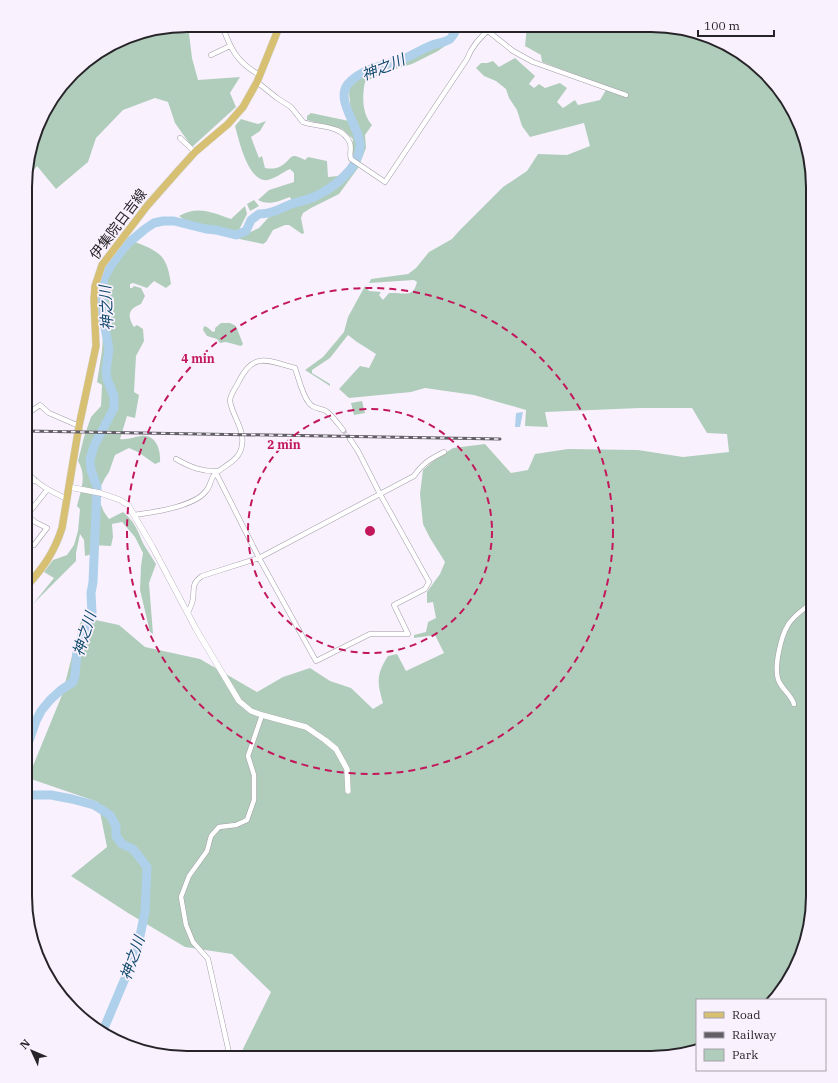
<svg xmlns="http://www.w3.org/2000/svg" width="838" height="1083" font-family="'IBM Plex Serif','Noto Sans JP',serif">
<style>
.green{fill:#b0cdbb}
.water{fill:#aed0ea}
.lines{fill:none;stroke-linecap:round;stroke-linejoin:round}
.river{stroke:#aed0ea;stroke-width:9}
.minor-tunnel{stroke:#cfc9d3;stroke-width:4.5;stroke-dasharray:4.5 2;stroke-linecap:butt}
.minor-casing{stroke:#a29ca7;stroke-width:5.5}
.tertiary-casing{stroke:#a29ca7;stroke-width:6}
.primary-casing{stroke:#d4d3d4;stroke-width:8}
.minor{stroke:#fff;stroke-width:4.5}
.tertiary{stroke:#fff;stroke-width:5.5}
.primary{stroke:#d7c071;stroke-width:7}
.rail-casing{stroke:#625e65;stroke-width:3}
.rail{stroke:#f9f2fe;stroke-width:1.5;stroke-dasharray:4.5;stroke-linecap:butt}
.ring{fill:none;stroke:#c2185b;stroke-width:2;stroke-dasharray:7 5}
.labels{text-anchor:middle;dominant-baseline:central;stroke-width:3.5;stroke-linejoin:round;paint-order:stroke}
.street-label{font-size:14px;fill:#272429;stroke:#f9f2fe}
.water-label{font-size:15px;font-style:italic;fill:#104b6d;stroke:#f9f2fe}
.rim{fill:none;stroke:#272429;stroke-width:2}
.centre{fill:#c2185b;stroke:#f9f2fe;stroke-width:2}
.ring-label{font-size:12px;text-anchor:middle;font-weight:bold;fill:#c2185b;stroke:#f9f2fe;stroke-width:3.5;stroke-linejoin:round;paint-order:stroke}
</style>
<rect width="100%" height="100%" fill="#f9f2fe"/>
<path class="green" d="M 188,25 L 192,58 L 198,80 L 240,77 L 230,93 L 236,107 L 192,147 L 175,123 L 168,102 L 155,98 L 123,110 L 96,138 L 88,162 L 56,189 L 37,166 L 26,180 L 26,165 L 47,106 L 80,65 L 135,34 Z
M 460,26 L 463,26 L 457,37 L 438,51 L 412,64 L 382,73 L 365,82 C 362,96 362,114 372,125 L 365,135 L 366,148 L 358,168 L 339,194 L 311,208 L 303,213 L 301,218 L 304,233 L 302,234 L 289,225 L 285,225 L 273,230 L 266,242 L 263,244 L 225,236 L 209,227 L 186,221 L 179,216 C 198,205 213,213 231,219 L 245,206 L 247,214 L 238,232 L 246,234 L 259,228 L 268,218 L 280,211 L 292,201 L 290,197 C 279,201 269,206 258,200 L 269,190 L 294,182 L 294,173 L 290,169 C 283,172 276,178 268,180 C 248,183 239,140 235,126 L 241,119 L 258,124 L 266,121 L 260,131 L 251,137 L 259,158 L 262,156 L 265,168 C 270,169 276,169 281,166 C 293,159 288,151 305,160 L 308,157 L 327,161 L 328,177 L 338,176 L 350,164 L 353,139 L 342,129 L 307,120 L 307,116 L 311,113 L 349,121 L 351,112 L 349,93 L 350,86 L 356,80 L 370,73 L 409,58 L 447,43 L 456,36 Z
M 527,26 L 673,26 L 741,52 L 773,80 L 796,115 L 813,187 L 813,907 L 804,948 L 786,986 L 774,1000 L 697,1000 L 697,1047 L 651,1058 L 239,1057 L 271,992 L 232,954 L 185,947 L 128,913 L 71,876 L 107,847 L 98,802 L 28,778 L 62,695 L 82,617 L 119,625 L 145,647 L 200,659 L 257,692 L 283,677 L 310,668 L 330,681 L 351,688 L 373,709 L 383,703 C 377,682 376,675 388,656 L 397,654 L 406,671 L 444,653 L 435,635 L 414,638 L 414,635 L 426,632 L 428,622 L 436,618 L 433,602 L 427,603 L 427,592 L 440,574 L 445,562 L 430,538 L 423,524 L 420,494 L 423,470 L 433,461 L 453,448 L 485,444 L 511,473 L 528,470 L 535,454 L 568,449 L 638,450 L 683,457 L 729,452 L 727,434 L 707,433 L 692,408 L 640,408 L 545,412 L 548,427 L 525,426 L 526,410 L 474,395 L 425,388 L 411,392 L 349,398 L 339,389 L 360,366 L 369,368 L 376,354 L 357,342 L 348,335 L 330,358 L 312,370 L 312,373 L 330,384 L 330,386 L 305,370 L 323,357 L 344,332 L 348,317 L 365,286 L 369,291 L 381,292 L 379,295 L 383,300 L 389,293 C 403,292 413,299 417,282 L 414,280 L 369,283 L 371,279 L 408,274 L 416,268 L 429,252 L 452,239 L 459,231 L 503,187 L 527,171 L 538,154 L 567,155 L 590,146 L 584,123 L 530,137 L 522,126 L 517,110 L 509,98 L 506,89 L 496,81 L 484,76 L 476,68 L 481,63 L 487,63 L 493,61 L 499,67 L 515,58 L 535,76 L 529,84 L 534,88 L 539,84 L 545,88 L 560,83 L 567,88 L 557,102 L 563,108 L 575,100 L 578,105 L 600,100 L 606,90 L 629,95 L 542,62 L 541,55 L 525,46 Z
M 254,200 L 259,206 L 250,211 L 247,204 Z
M 135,242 C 161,252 167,256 171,284 L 166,288 L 154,281 L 147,288 L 133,283 L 130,284 L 130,288 L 132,288 L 134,286 L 141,288 L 145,296 L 141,304 C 128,309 127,316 134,327 L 137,325 L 143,329 L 144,341 L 136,356 L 134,392 L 139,395 L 135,418 L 127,416 L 120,439 C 128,440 133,437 141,436 C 156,434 161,450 160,462 L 155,464 L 138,452 L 129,448 L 115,455 L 109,472 L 105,478 L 99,490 L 99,500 L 104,512 L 109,519 L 123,512 C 136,523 137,530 144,545 C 148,551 152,558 156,564 L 149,583 L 153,634 L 150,632 L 140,590 L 141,566 L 143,553 L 135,537 L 122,522 L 112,524 L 113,537 L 111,546 L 92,545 L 92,554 L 85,556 L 84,540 L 80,534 L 76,553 L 76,561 L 33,604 L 54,578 L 44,572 L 53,560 L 67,555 L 74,545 L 78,531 L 80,509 L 77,506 C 81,490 87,476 78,461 L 84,437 L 91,417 L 101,406 L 102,385 L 97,382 L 102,351 L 106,286 L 109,274 L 123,255 Z
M 221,323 L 230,323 L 236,326 L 243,344 L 241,346 L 226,342 L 220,343 L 217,339 L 207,336 L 203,330 L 204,326 L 207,327 L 213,332 L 215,331 L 215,328 Z
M 362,401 L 365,413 L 354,415 L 351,403 Z"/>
<path class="water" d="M 523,412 L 520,427 L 515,427 L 516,413 Z"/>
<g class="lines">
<path class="river" d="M 25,752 L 36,721 L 41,711 L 50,700 L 61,690 L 73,682 L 75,676 L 77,653 L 92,613 L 91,593 L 93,582 L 97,487 L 91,470 L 90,460 L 94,446 L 114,408 L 114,396 L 107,379 L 106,371 L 109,349 L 103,317 L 102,289 L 104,278 L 111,265 L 126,245 L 145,229 L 154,223 L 163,221 L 174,221 L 206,229 L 216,230 L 236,235 L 246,231 L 251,220 L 259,214 C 271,214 280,209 291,204 C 298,202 307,200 314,197 C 333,188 358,170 360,147 C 362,130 334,100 348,84 C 361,69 381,66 399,61 C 410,57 420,50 430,46 C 436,43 444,43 450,39 C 454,35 455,31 457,26
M 25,793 L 33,795 L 51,795 L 72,799 L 94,805 L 110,815 L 116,826 L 116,836 L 122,844 L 133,849 L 147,867 L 145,912 L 137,950 L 102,1033"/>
<path class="minor-tunnel" d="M 343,430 L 350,439"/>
<defs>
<path id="minor" d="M 222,25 C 230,48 237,63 260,75
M 488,31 L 513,51 L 533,62 L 626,95
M 211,55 L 230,46
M 257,82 L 277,98 L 291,107 L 303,122 C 319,128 342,124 350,143 C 352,149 349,154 351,159 L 385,182 L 467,59 C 472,45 482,35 493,26
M 180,138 L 195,152
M 26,415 L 40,405 L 49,413 L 79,426
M 176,459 C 190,467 202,472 218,471
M 26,471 C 38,485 50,491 67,499
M 216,473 L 259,558 L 316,661 L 370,634 L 408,634 L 394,605 L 425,589 L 429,582 L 380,494 L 358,451 L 350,439
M 26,489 L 34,479
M 135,515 C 153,512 194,507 206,491 C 211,486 210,478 216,473 C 227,464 240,460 242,445 C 245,430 232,415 230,401 C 230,394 236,388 239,381 C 254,351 268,361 295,368 C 299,379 302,394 309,403 C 313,409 321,408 326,411 C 333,416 338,424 343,430
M 34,545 L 47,528 L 35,522 L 27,515 L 47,490
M 188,613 C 189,610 191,606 192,603 C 196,591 189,585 202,576 L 259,558 L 414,476 C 423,463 430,459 444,452
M 794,704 C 791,694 781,689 778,679 C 774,666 781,636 788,625 C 792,618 806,607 813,602
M 230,1057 L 208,959 L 193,942 L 186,925 L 181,897 L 189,876 L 207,851 L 211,836 L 219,827 L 236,825 L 247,820 L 254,800 L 254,775 L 248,756 L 262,715"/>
<path id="tertiary" d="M 69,487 L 100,493 L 120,500 L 128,505 L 152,546 L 196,629 L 239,701 L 251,711 L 262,715 L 306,727 L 325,740 L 336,749 L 347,769 L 348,791"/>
<path id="primary" d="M 26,587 C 43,568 54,553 62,528 L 79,426 L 96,346 L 94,299 L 95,286 L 102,265 L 147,206 L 177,172 L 195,152 L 228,124 L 243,107 L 257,82 L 280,25"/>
</defs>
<use href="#minor" class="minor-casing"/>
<use href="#tertiary" class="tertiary-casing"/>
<use href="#primary" class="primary-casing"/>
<use href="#minor" class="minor"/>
<use href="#tertiary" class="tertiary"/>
<use href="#primary" class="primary"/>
<defs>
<path id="rail" d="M 26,431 L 500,439"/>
</defs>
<use href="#rail" class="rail-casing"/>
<use href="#rail" class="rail"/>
</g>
<g class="ring">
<circle cx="370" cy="531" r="122"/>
<circle cx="370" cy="531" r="243"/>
</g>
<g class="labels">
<g class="street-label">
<text transform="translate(118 224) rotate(-53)">伊集院日吉線</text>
</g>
<g class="water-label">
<text transform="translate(383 67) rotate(-22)">神之川</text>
<text transform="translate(106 308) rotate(-93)">神之川</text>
<text transform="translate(84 634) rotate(-73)">神之川</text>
<text transform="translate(132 958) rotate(-71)">神之川</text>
</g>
</g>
<path d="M0 0H838V1083H0ZM187 32H651A155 155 0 0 1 806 187V896A155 155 0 0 1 651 1051H187A155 155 0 0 1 32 896V187A155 155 0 0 1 187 32Z" fill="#f9f2fe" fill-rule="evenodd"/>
<path class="rim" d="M187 32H651A155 155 0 0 1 806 187V896A155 155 0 0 1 651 1051H187A155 155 0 0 1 32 896V187A155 155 0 0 1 187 32Z"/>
<circle cx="370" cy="531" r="6" class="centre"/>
<g class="ring-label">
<text x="198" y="363">4 min</text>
<text x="284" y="449">2 min</text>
</g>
<rect x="696" y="999" width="130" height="72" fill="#f9f2fe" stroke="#a5a0a9"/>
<rect x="704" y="1012" width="20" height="6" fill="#d7c071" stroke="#a5a0a9"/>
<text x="732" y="1019" font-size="12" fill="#272429">Road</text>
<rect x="704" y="1032" width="20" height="6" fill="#625e65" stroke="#a5a0a9"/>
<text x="732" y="1039" font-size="12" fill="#272429">Railway</text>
<rect x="704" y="1049" width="20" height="12" fill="#b0cdbb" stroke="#a5a0a9"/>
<text x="732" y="1059" font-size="12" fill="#272429">Park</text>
<g transform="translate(32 1051) rotate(314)" stroke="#f9f2fe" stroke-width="3" paint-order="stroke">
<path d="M0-3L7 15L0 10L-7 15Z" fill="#272429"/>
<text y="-6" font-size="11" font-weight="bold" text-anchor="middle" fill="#272429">N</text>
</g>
<path d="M698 30v6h76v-6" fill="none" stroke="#272429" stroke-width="2"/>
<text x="704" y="30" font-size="12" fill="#272429" stroke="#f9f2fe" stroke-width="3" paint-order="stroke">100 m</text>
</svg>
